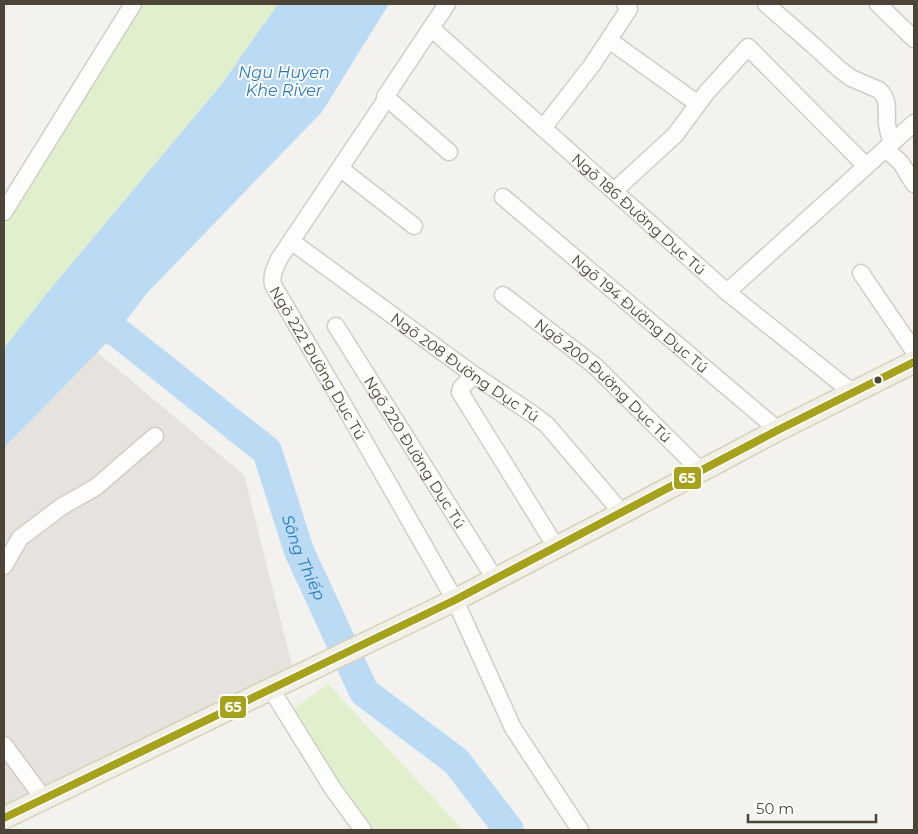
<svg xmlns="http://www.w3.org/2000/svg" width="918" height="834" font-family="Montserrat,sans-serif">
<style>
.industrial{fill:#e6e2dd}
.green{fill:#e0f0cc}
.water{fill:#bbdbf4}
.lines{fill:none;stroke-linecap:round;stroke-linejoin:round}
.river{stroke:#bbdbf4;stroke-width:30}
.minor-casing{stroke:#d0cdc8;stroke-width:19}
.major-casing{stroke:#d8d0b9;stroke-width:24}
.minor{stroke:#fdfdfc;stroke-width:16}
.major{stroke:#f2efe6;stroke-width:21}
.bus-1-casing{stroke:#fff;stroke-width:11}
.bus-1{stroke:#a6a21c;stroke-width:8}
.bus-dot{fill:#4c4537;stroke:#fff;stroke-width:2}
.labels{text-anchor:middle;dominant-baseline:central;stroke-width:4;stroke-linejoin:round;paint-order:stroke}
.street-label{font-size:15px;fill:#4c4537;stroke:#fff}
.water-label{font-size:16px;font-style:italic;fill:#257ac3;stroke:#fff}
.line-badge{stroke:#fff;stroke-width:2}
.badge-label{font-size:14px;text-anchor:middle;font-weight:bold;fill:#fff}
</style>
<rect width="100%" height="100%" fill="#f3f2ee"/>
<path class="industrial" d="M 97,352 L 244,475 L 295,677 L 4,818 L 4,448 Z"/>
<path class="green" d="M 133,4 L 278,4 L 221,85 L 47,293 L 4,348 L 4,212 Z
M 328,684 L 463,830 L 364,830 L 287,714 Z"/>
<path class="water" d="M 278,4 L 389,4 L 322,112 L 148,292 L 117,332 L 4,448 L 4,348 L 47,293 L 221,85 Z"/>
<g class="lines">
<path class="river" id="s1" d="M 79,317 L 117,332 L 267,451 L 299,551 L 364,692 L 456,761 L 509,830"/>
<defs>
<g id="minor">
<path id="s2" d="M 447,4 L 385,97 L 387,98 L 279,259 C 275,268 271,275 273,285 L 339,397 L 455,600 L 513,728 L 580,830"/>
<path d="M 766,4 L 813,45 L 838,68 L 851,78 L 879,90 C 890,100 886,111 887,124 C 888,130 890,137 892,143"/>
<path d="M 878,4 L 914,39"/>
<path id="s3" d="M 431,28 L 727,292 L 853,393"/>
<path d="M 609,40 L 698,104"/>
<path d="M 387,98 L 449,152"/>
<path d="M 543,128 L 592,65 L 629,9 L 625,4"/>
<path d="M 886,149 L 901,163 L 914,184"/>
<path d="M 341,169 L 414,226"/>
<path d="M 614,191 L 675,135 L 707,92 L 748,47 L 866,166"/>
<path id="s4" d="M 503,197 L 778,430"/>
<path d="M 4,212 L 133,4"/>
<path id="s5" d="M 291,241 L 474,375 L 534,415 L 547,425 L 622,513"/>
<path d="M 861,273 L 914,351"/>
<path d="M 727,292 L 914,123"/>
<path id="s6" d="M 503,295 L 595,366 L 701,471"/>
<path id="s7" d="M 336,326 L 495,579"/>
<path d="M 474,375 L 461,388 L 460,392 L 556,547"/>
<path d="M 4,566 L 20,538 L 61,507 L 96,487 L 155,436"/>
<path d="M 271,689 L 333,789 L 363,830"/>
<path d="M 4,745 L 44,799"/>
</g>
<path id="major" d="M 4,818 L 455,600 L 622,513 L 778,430 L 914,362"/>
</defs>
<use href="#minor" class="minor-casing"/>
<use href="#major" class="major-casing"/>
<use href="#minor" class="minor"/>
<use href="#major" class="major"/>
<defs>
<path id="bus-1" d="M 4,818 L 455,600 L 778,430 L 914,362"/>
</defs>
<use href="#bus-1" class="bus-1-casing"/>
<use href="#bus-1" class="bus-1"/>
</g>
<circle class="bus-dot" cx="878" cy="380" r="4.5"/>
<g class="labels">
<g class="street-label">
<text stroke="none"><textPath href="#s3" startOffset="279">Ngõ 186 Đường Dục Tú</textPath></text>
<text stroke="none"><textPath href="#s4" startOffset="180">Ngõ 194 Đường Dục Tú</textPath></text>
<text stroke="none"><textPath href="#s2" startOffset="425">Ngõ 222 Đường Dục Tú</textPath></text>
<text stroke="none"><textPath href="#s5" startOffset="215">Ngõ 208 Đường Dục Tú</textPath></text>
<text stroke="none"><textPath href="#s6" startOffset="132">Ngõ 200 Đường Dục Tú</textPath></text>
<text stroke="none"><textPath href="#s7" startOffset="149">Ngõ 220 Đường Dục Tú</textPath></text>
</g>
<g class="water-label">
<text x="284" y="72">Ngu Huyen<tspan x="284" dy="18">Khe River</tspan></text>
<text stroke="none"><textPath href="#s1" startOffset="345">Sông Thiếp</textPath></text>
</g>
</g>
<g class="line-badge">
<rect x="673" y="466" width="29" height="24" rx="5" fill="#a6a21c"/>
<rect x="219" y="695" width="28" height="24" rx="5" fill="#a6a21c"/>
</g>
<g class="badge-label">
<text x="687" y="483">65</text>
<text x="233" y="712">65</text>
</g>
<rect width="918" height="834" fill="none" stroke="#4c4537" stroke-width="10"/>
<path d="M748 814v8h128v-8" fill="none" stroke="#4c4537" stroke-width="2.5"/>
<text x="756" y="814" font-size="15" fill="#4c4537" stroke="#ffffff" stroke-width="4" paint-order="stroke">50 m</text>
</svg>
